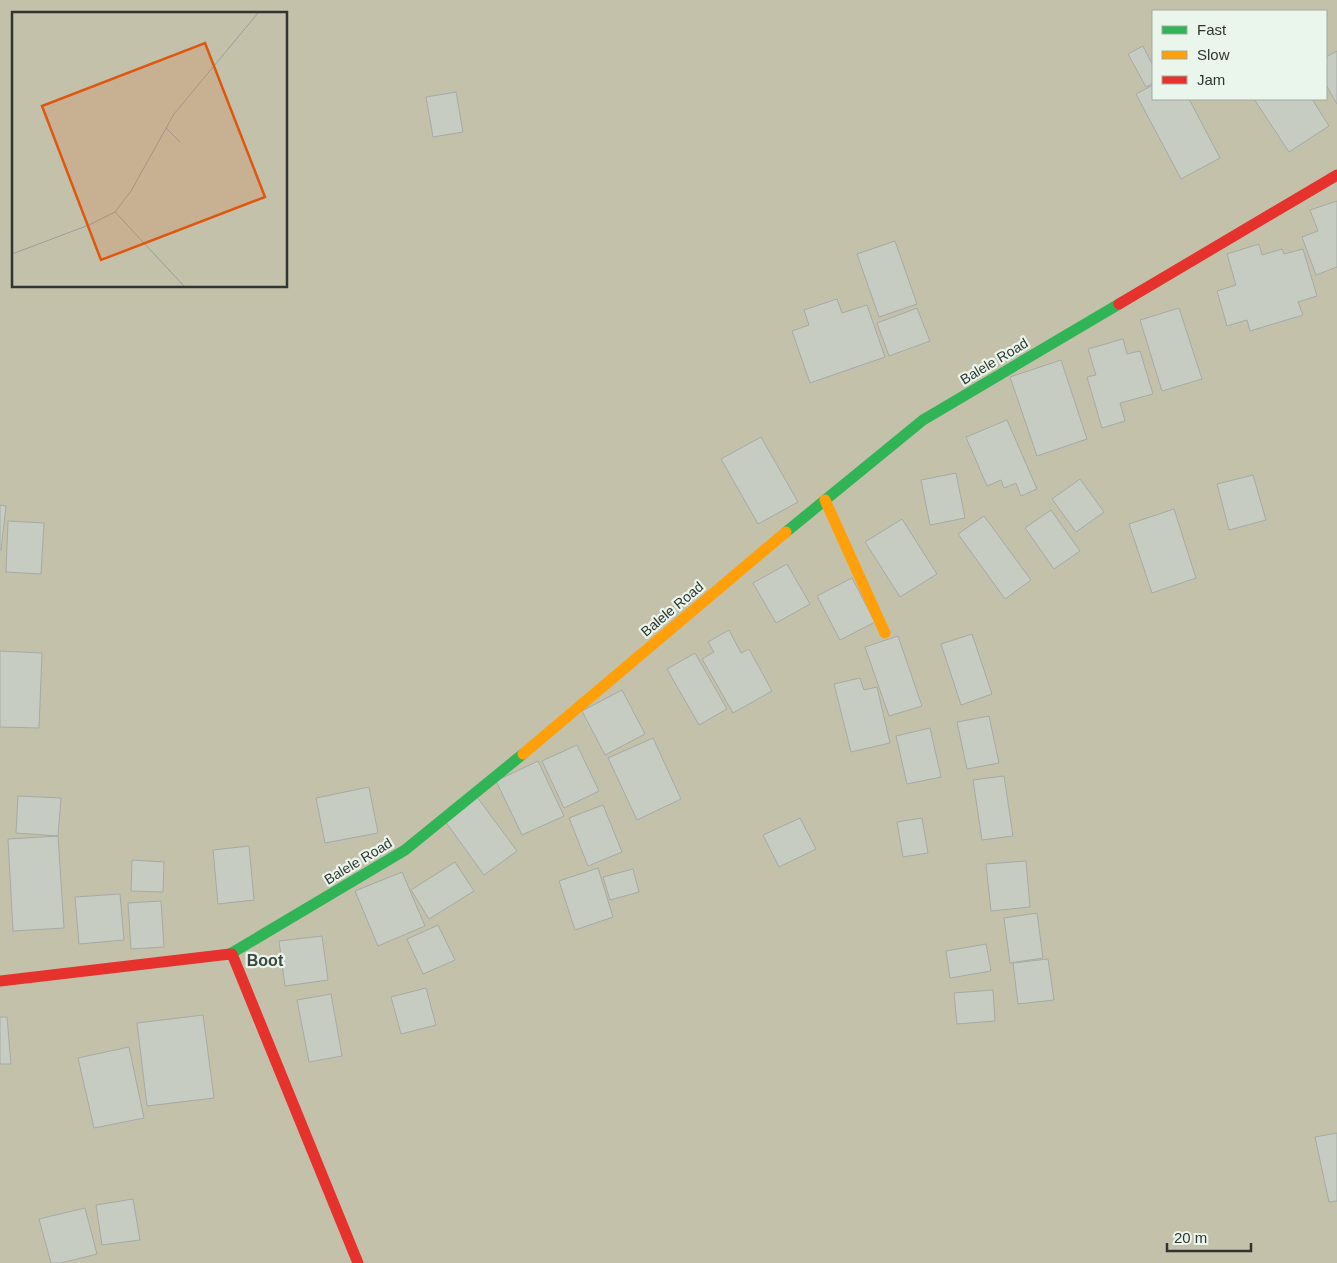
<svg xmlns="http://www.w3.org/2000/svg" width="1337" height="1263" font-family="Helvetica,sans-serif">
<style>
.forest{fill:#c4c1aa;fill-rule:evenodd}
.building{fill:#c6ccc2;stroke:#a6aaa5}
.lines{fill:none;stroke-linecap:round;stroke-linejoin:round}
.fast{stroke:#30b455;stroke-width:11}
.slow{stroke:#ff9f0a;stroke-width:11}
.jam{stroke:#e5322d;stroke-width:11}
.labels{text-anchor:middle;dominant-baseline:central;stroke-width:4.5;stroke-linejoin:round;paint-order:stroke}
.street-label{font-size:14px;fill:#303531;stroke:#eaf6ec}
.quarter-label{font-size:16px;font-weight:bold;fill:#3d4740;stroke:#eaf6ec}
.inset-road{fill:none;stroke:#999f9a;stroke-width:1}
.view{fill:#df570e;fill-opacity:0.15;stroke:#df570e;stroke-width:2.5}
.inset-edge{fill:none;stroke:#303531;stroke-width:2.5}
</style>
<rect width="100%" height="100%" fill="#dfe6e0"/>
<path class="forest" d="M 0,0 L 1337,0 L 1337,1263 L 0,1263 ZM 1153,11 L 1326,11 L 1326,99 L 1153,99 ZM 14,14 L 286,14 L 286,286 L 14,286 Z"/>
<path class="building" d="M 1143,46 L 1153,66 L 1153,83 L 1146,87 L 1128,54 Z
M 1337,51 L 1337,104 L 1326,85 L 1326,57 Z
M 1153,85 L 1153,99 L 1189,99 L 1220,158 L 1181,179 L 1136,94 Z
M 456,92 L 463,132 L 433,137 L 426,97 Z
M 1254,99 L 1312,99 L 1329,126 L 1289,152 Z
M 1337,201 L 1337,267 L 1316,275 L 1302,237 L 1318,231 L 1310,210 Z
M 895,241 L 917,304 L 879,317 L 857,254 Z
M 1259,244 L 1262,255 L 1282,249 L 1284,254 L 1303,249 L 1317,296 L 1298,302 L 1303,315 L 1250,331 L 1247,320 L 1227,326 L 1217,291 L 1236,285 L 1227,254 Z
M 837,299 L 842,313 L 867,305 L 885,357 L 810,383 L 792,331 L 809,325 L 804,310 Z
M 917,308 L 930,341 L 889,356 L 877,323 Z
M 1179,308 L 1202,379 L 1162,391 L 1140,320 Z
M 1123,339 L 1127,354 L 1140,351 L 1153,394 L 1120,403 L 1125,421 L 1102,428 L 1087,377 L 1096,375 L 1088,349 Z
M 1061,360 L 1087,439 L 1037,456 L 1010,377 Z
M 1007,420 L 1037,489 L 1021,496 L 1016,483 L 1004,488 L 1001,480 L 987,486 L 966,437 Z
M 761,437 L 798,502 L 758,524 L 721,459 Z
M 956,473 L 965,518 L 930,525 L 921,480 Z
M 1253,475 L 1266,520 L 1229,530 L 1217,484 Z
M 1080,479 L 1104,512 L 1076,532 L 1052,499 Z
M 0,505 L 6,506 L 1,550 L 0,550 Z
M 1174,509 L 1196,578 L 1152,593 L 1129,524 Z
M 1051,510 L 1080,551 L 1054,569 L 1025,528 Z
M 984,516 L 1031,580 L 1005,599 L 958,534 Z
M 902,519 L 937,574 L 900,597 L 865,542 Z
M 8,521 L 44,523 L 41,574 L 6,572 Z
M 787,564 L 810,604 L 776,623 L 753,583 Z
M 852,578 L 875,622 L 840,640 L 817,596 Z
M 729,630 L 741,653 L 749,649 L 772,691 L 733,713 L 702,659 L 714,652 L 708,642 Z
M 972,634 L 992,694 L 961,705 L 941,644 Z
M 898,636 L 922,706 L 889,716 L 865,647 Z
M 0,651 L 42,653 L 39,728 L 0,727 Z
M 695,653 L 727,709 L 699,725 L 667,669 Z
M 860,678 L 864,690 L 877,687 L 890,743 L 851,752 L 834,684 Z
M 622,690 L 645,734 L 605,755 L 582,711 Z
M 989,716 L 999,763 L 967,769 L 957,722 Z
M 930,728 L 941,777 L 907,784 L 896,736 Z
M 653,738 L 681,799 L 637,820 L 608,758 Z
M 577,745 L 599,791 L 564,808 L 542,761 Z
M 538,761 L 564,816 L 522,835 L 496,781 Z
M 1004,776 L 1013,836 L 982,840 L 973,780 Z
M 369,787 L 378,833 L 325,843 L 316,798 Z
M 18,796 L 61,798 L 58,836 L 16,833 Z
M 477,797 L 517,851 L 484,875 L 445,821 Z
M 603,805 L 622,852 L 588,866 L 569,818 Z
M 800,818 L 816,849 L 779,867 L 763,835 Z
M 922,818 L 928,853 L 903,857 L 897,822 Z
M 58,836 L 64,928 L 13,931 L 8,839 Z
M 249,846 L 254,900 L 218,904 L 213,850 Z
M 132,860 L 164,862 L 163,892 L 131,891 Z
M 1026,861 L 1030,907 L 991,911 L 986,864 Z
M 455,862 L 474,891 L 429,919 L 411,890 Z
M 598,868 L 613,917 L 575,930 L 559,881 Z
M 633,869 L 639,892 L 610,900 L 603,877 Z
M 402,872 L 425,926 L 378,946 L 355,891 Z
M 120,894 L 124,940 L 79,944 L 75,897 Z
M 161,901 L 164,947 L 131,949 L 128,903 Z
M 1037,913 L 1043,958 L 1010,963 L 1004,918 Z
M 438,925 L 455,960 L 423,974 L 407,939 Z
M 322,936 L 328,980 L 285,986 L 279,941 Z
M 986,944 L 991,971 L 950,978 L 946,951 Z
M 1048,959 L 1054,1000 L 1018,1004 L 1013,963 Z
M 426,988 L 436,1025 L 401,1034 L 391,997 Z
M 993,990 L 995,1021 L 957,1024 L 954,993 Z
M 331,994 L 342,1056 L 309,1062 L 297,1000 Z
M 203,1015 L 214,1098 L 147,1106 L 137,1023 Z
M 0,1017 L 7,1017 L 11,1064 L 0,1064 Z
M 129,1047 L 144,1118 L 94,1128 L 78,1058 Z
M 1337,1133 L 1337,1201 L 1329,1202 L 1315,1137 Z
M 133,1199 L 140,1240 L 102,1245 L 96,1205 Z
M 85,1208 L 97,1254 L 61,1263 L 51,1263 L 39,1219 Z"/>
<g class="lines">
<path class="fast" d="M 786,532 L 923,420 L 1119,304
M 230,954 L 405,850 L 523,754"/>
<path class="slow" d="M 825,500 L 885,633
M 523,754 L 786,532"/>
<path class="jam" d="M 1119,304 L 1337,175
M 232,954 L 358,1263
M 0,981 L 230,954"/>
</g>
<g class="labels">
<g class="street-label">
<text transform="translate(994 361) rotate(-31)">Balele Road</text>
<text transform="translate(672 609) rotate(-40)">Balele Road</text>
<text transform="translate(358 861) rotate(-31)">Balele Road</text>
</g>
<g class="quarter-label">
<text x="265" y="960">Boot</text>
</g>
</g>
<g transform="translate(12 12)">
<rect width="275" height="275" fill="#dfe6e0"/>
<path d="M 0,1 L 275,1 L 275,274 L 0,274 Z" fill="#c4c1aa"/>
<path class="inset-road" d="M 154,116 L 168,130M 103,200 L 172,274M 0,242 L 77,213 L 103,200 L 119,179 L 162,102 L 246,1"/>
<path class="view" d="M 193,31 L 253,185 L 89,248 L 30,94 Z"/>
<rect width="275" height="275" class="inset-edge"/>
</g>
<rect x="1152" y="10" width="175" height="90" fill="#eaf6ec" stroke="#a0a9a1"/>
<rect x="1162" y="26" width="25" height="8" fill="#30b455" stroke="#a0a9a1"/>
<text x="1197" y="35" font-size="15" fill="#303531">Fast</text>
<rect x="1162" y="51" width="25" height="8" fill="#ff9f0a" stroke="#a0a9a1"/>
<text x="1197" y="60" font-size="15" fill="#303531">Slow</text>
<rect x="1162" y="76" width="25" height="8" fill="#e5322d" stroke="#a0a9a1"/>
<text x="1197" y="85" font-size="15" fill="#303531">Jam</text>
<path d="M1167 1243v8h84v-8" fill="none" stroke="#303531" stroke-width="2.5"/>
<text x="1174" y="1243" font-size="15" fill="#303531" stroke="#eaf6ec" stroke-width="4" paint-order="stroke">20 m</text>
</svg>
